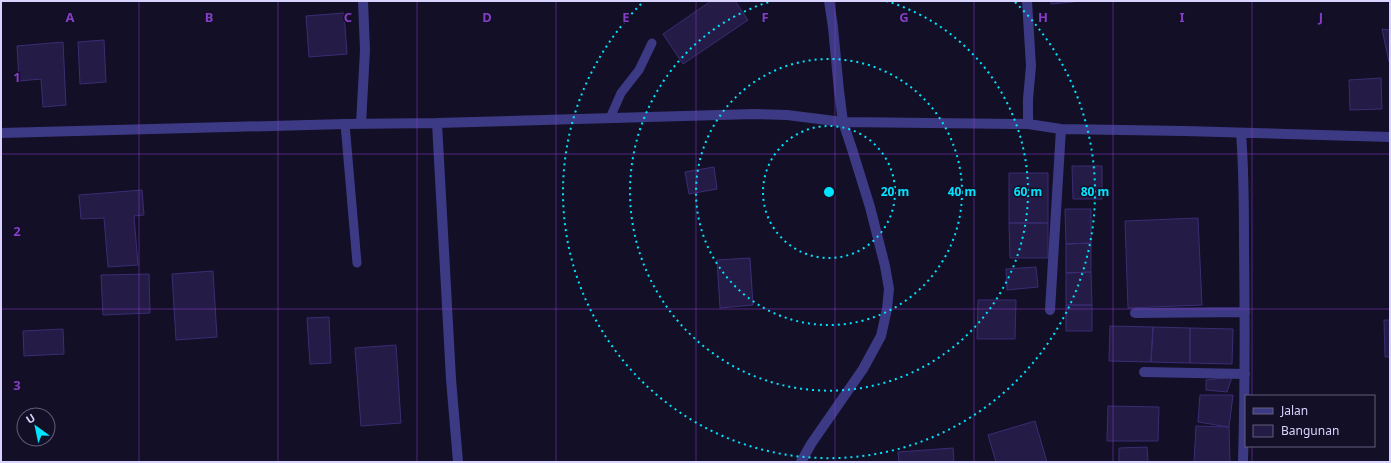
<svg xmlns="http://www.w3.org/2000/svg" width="1391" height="463" font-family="'Noto Sans',sans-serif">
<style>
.building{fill:#241b47;stroke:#3b2d73}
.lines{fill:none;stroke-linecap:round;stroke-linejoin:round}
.service{stroke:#3d3a85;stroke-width:9}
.minor{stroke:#3d3a85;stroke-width:10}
.grid{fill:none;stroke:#843dc5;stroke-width:1;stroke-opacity:0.55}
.ring{fill:none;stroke:#00e5ff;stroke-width:2;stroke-dasharray:2 4}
.grid-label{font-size:13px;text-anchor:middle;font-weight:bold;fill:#843dc5;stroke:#130f26;stroke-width:3;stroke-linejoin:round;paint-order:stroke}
.centre{fill:#00e5ff;stroke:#130f26;stroke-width:2}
.ring-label{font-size:12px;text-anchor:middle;font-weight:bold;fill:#00e5ff;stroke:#130f26;stroke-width:3;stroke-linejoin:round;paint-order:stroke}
</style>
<rect width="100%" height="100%" fill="#130f26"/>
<path class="building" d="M 711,1 L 735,1 L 748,20 L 683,64 L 663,34 Z
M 1051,1 L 1082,1 L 1051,4 Z
M 344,13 L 347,54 L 309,57 L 306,16 Z
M 1382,29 L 1390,30 L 1390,62 L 1389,62 Z
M 104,40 L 106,82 L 80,84 L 78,42 Z
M 63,42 L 66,105 L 43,107 L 41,79 L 19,81 L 17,46 Z
M 1381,78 L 1382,109 L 1350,110 L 1349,80 Z
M 1072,166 L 1102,166 L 1102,199 L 1073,199 Z
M 714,167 L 717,189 L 689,194 L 685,172 Z
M 1009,173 L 1048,173 L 1048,223 L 1009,223 Z
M 142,190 L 144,215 L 134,216 L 138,265 L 108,267 L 104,218 L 81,219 L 79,195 Z
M 1065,209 L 1091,209 L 1091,243 L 1066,244 Z
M 1198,218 L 1202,305 L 1128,308 L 1125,221 Z
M 1009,223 L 1048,223 L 1048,258 L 1010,258 Z
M 1091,243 L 1091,272 L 1066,273 L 1066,244 Z
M 750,258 L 753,305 L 720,308 L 717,260 Z
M 1036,267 L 1038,287 L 1007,290 L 1006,269 Z
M 213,271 L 217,337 L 176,340 L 172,274 Z
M 1091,272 L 1092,305 L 1066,305 L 1066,273 Z
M 149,274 L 150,313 L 103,315 L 101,275 Z
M 978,300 L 1016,300 L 1015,339 L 977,339 Z
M 1066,305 L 1092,305 L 1092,331 L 1066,331 Z
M 329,317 L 331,363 L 310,364 L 307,318 Z
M 1384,320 L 1390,320 L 1390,357 L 1385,357 Z
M 1110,326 L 1153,327 L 1151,362 L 1109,361 Z
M 1153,327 L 1190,328 L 1190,363 L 1151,362 Z
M 1190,328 L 1233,329 L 1232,364 L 1190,363 Z
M 63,329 L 64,354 L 24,356 L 23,331 Z
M 396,345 L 401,423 L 361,426 L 355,348 Z
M 1232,377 L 1227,392 L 1206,390 L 1206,380 Z
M 1200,395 L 1233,395 L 1229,427 L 1198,422 Z
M 1108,406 L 1159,407 L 1158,441 L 1107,441 Z
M 1035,421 L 1047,462 L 996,462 L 988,435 Z
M 1196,426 L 1229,427 L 1230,462 L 1194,462 Z
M 1147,447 L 1148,462 L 1119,462 L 1119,448 Z
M 953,448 L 954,462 L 899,462 L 898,452 Z"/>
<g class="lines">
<path class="service" d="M 610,118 L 621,93 L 639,70 L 652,43
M 345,124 L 357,263"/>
<path class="minor" d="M 1027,1 L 1031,66 L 1028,99 L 1028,124
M 437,123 L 451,379 L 458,462
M 361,124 L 365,50 L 363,1
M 1,133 L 345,124 L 437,123 L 754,114 L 787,115 L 843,122 L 1028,124 L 1061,129 L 1184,131 L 1390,137
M 1241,133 C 1244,170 1244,208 1244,245 C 1245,318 1245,390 1243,462
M 1050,310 L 1061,129
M 1135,313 L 1245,312
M 1144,372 L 1245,374
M 801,462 L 811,444 L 863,369 L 881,336 L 887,309 L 889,289 L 885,266 L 870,207 L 852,149 L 843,122 L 839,91 L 833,27 L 829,1"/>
</g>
<path class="grid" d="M 139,1 L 139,462M 278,1 L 278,462M 417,1 L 417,462M 556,1 L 556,462M 696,1 L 696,462M 835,1 L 835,462M 974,1 L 974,462M 1113,1 L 1113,462M 1252,1 L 1252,396M 1,154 L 1390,154M 1,309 L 1390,309M 1252,446 L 1252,462"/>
<g class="ring">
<circle cx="829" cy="192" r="66"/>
<circle cx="829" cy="192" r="133"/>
<path d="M886 1A199 199 0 1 1 772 1"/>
<path d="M1015 2A266 266 0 1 1 643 2"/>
</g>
<g class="grid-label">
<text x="70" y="22">A</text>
<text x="209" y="22">B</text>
<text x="348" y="22">C</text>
<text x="487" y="22">D</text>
<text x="626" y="22">E</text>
<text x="765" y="22">F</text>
<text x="904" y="22">G</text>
<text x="1043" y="22">H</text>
<text x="1182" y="22">I</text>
<text x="1321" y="22">J</text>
<text x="17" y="82">1</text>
<text x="17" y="236">2</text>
<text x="17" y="390">3</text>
</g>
<circle cx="829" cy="192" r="6" class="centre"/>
<g class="ring-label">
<text x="895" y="196">20 m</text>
<text x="962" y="196">40 m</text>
<text x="1028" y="196">60 m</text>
<text x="1095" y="196">80 m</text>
</g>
<rect width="1391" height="463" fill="none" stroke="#d9d4ff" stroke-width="4"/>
<rect x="1245" y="395" width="130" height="52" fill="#130f26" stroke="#625e7d"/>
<rect x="1253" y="408" width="20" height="6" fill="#3d3a85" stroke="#625e7d"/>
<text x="1281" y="415" font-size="12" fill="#d9d4ff">Jalan</text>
<rect x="1253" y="425" width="20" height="12" fill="#241b47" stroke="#625e7d"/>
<text x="1281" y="435" font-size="12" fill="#d9d4ff">Bangunan</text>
<g transform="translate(36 427) rotate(327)"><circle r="19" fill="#130f26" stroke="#625e7d"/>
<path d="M0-3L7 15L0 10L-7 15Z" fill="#00e5ff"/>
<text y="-6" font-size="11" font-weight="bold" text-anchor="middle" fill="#d9d4ff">U</text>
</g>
</svg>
